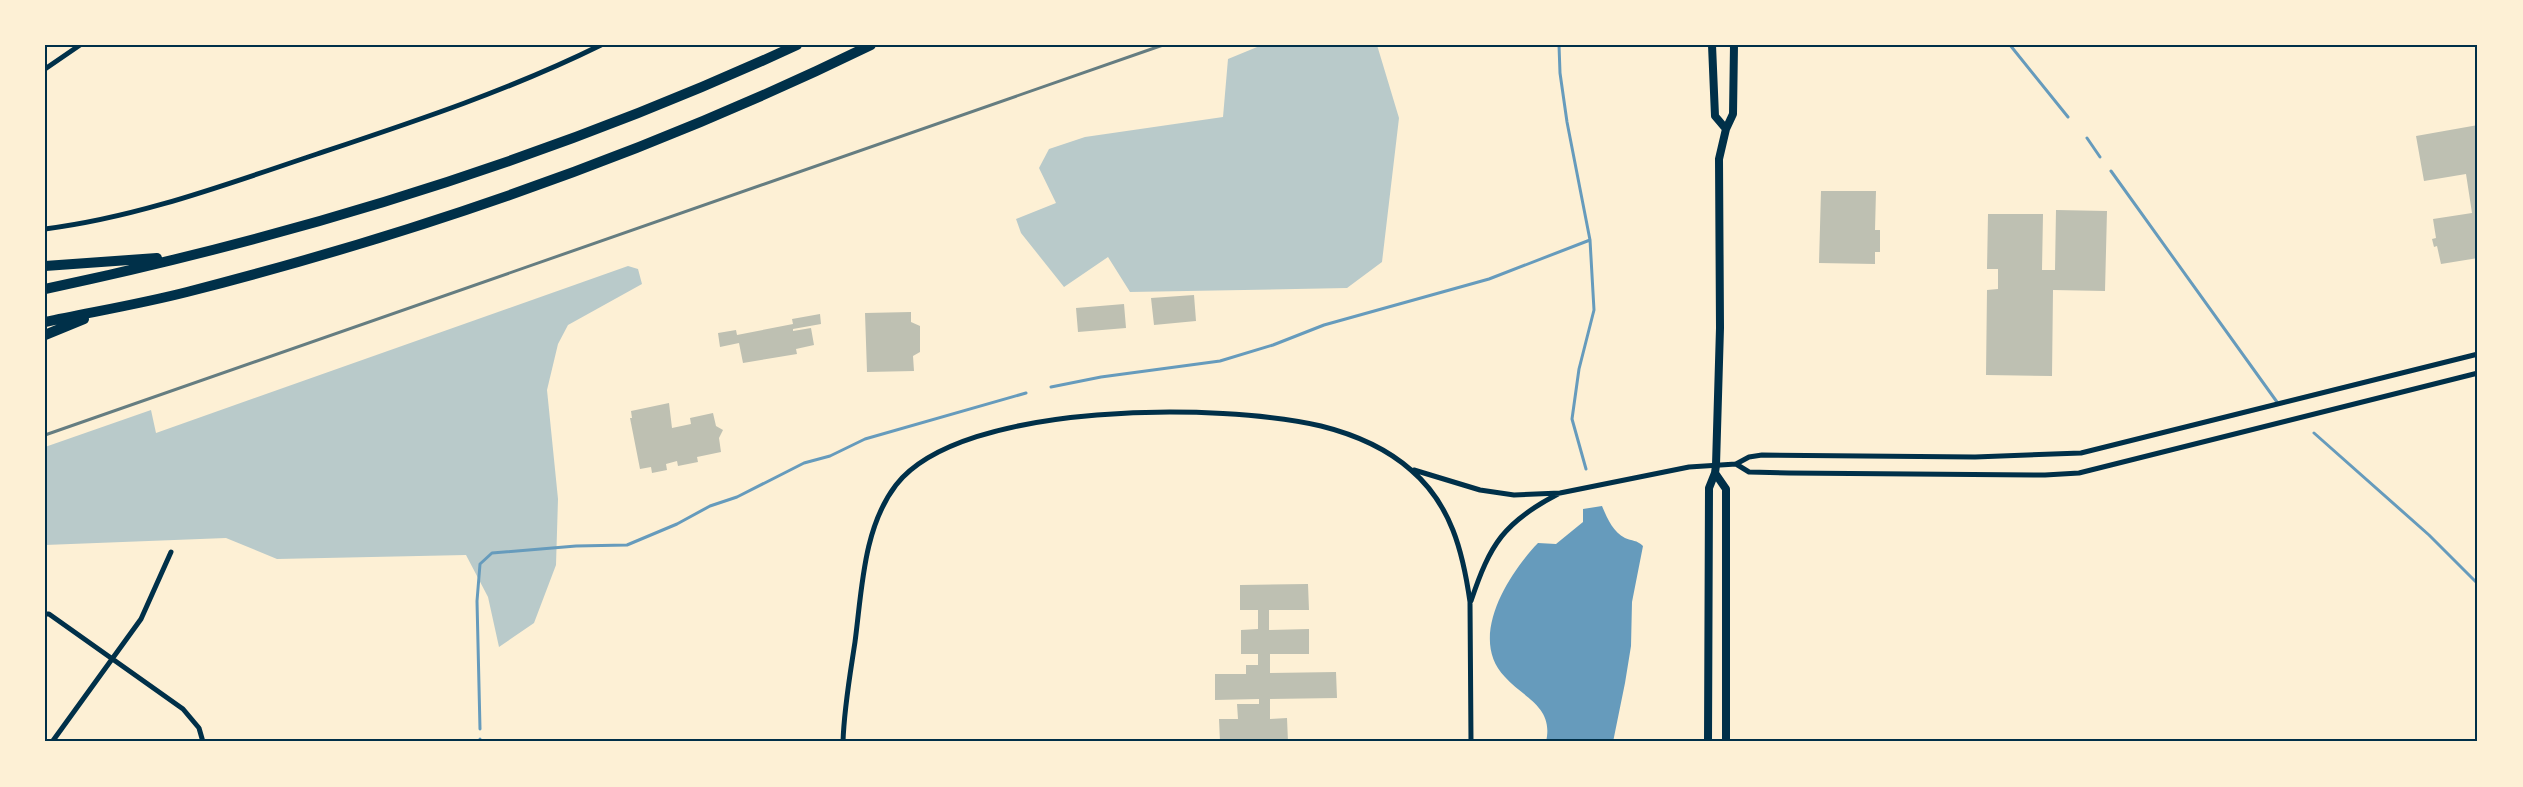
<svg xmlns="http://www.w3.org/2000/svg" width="2523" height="787" font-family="Ubuntu,sans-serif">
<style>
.green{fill:#b9caca}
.water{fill:#669bbc}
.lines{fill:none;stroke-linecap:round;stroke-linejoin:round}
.stream{stroke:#669bbc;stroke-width:3}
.building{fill:#bec0b2}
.minor{stroke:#003049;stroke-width:5}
.secondary{stroke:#003049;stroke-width:8}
.motorway{stroke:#003049;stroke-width:10}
.rail{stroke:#657d81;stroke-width:3}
.neatline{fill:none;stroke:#003049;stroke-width:2}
</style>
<rect width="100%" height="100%" fill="#fdf0d5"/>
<path class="green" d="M 1262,45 L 1377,45 L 1399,118 L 1382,262 L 1347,288 L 1130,292 L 1108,257 L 1064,287 L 1021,233 L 1016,219 L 1056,203 L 1039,168 L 1049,149 L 1085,137 L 1223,117 L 1228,59 Z
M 628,266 L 638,269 L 642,284 L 568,325 L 558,344 L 547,390 L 558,499 L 556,565 L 534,623 L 499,647 L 488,597 L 466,555 L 277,559 L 226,538 L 45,545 L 45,447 L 151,410 L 156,433 Z"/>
<path class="water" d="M 1602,506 C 1607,518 1613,532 1625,538 C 1632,541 1637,540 1643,546 L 1632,602 L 1631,646 L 1625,683 L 1613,742 L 1546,742 C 1554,707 1525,699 1505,677 C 1467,638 1509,573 1538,543 L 1556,544 L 1583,522 L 1583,509 Z"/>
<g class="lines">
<path class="stream" d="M 1559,45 L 1560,73 L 1567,122 L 1590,240 L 1594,310 L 1579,369 L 1572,419 L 1586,469
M 2010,45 L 2068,117
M 2087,138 L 2100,157
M 2111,171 L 2277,402
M 1051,387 L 1101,377 L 1220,361 L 1273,345 L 1324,325 L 1489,279 L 1590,240
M 2314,433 L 2429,535 L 2478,584
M 480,729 L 477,601 L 480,564 L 492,553 L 576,546 L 627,545 L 677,524 L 710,506 L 737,497 L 804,463 L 830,456 L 865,439 L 1026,393
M 480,739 L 480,742"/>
</g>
<path class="building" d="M 2478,125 L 2478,258 L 2441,264 L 2437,246 L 2434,247 L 2432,239 L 2436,238 L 2433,219 L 2472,213 L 2466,174 L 2424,181 L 2416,136 Z
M 1821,191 L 1876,191 L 1875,230 L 1880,230 L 1880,252 L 1875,252 L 1875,264 L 1819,263 Z
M 2056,210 L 2107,211 L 2105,291 L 2053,290 L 2052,376 L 1986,375 L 1987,290 L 1998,289 L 1998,269 L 1987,269 L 1988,214 L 2043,214 L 2042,270 L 2055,270 Z
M 1194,295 L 1196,321 L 1154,325 L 1151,298 Z
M 1124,304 L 1126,328 L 1078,332 L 1076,308 Z
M 911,312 L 911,322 L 920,326 L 920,352 L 913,356 L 914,371 L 867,372 L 865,313 Z
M 820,314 L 821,324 L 793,329 L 793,331 L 811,328 L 814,345 L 796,349 L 797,354 L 743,363 L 739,343 L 720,347 L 718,333 L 736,330 L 737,335 L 793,324 L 792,319 Z
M 669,403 L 672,428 L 691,424 L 690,418 L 713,413 L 716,426 L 723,430 L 719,438 L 721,452 L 697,457 L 698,462 L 678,466 L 677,461 L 666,464 L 667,470 L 652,473 L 651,467 L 640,469 L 630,418 L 632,418 L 631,411 Z
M 1308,584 L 1309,610 L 1269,610 L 1269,630 L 1309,629 L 1309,654 L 1270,654 L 1270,673 L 1336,672 L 1337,698 L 1270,699 L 1270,719 L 1287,718 L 1288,742 L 1220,742 L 1219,719 L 1238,719 L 1237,704 L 1259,704 L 1259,699 L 1215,700 L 1215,674 L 1246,674 L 1246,665 L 1258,665 L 1258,654 L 1241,654 L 1241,630 L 1258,629 L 1258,610 L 1240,610 L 1240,585 Z"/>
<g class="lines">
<path class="minor" d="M 45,69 L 80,45
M 45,229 C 139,217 227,184 317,154 C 413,122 510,90 601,45
M 1736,464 L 1749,472 L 1789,473 L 2045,475 L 2079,473 L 2478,373
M 1414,470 L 1480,490 L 1514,495 L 1560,493 L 1689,467 L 1736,464 L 1749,457 L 1762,455 L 1975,457 L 2081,453 L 2478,354
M 1471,601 C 1490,544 1504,522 1558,494
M 45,614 L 49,614 L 183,709 L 199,728 L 203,742
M 52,742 L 141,619 L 171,552
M 843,742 C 844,708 850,675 855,642 C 862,590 863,528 896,485 C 962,400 1224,403 1321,426 C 1353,434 1386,448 1411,470 C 1451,504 1463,552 1470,602 L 1471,742"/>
<path class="secondary" d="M 1712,45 L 1715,116 L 1726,129
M 1715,473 L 1726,489 L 1726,742
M 1708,742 L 1709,488 L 1715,473 L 1716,465 L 1720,328 L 1719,159 L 1726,129 L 1733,114 L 1734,45"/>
<path class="motorway" d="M 45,266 L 157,258
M 45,289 C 305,234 555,157 797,45
M 45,322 C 92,312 140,304 187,292 C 422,232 652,152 871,45
M 45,335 L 84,319"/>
<path class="rail" d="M 45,435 L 1163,45"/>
</g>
<rect width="2523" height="787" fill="none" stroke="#fdf0d5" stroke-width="93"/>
<rect x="46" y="46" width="2430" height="694" class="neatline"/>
</svg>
